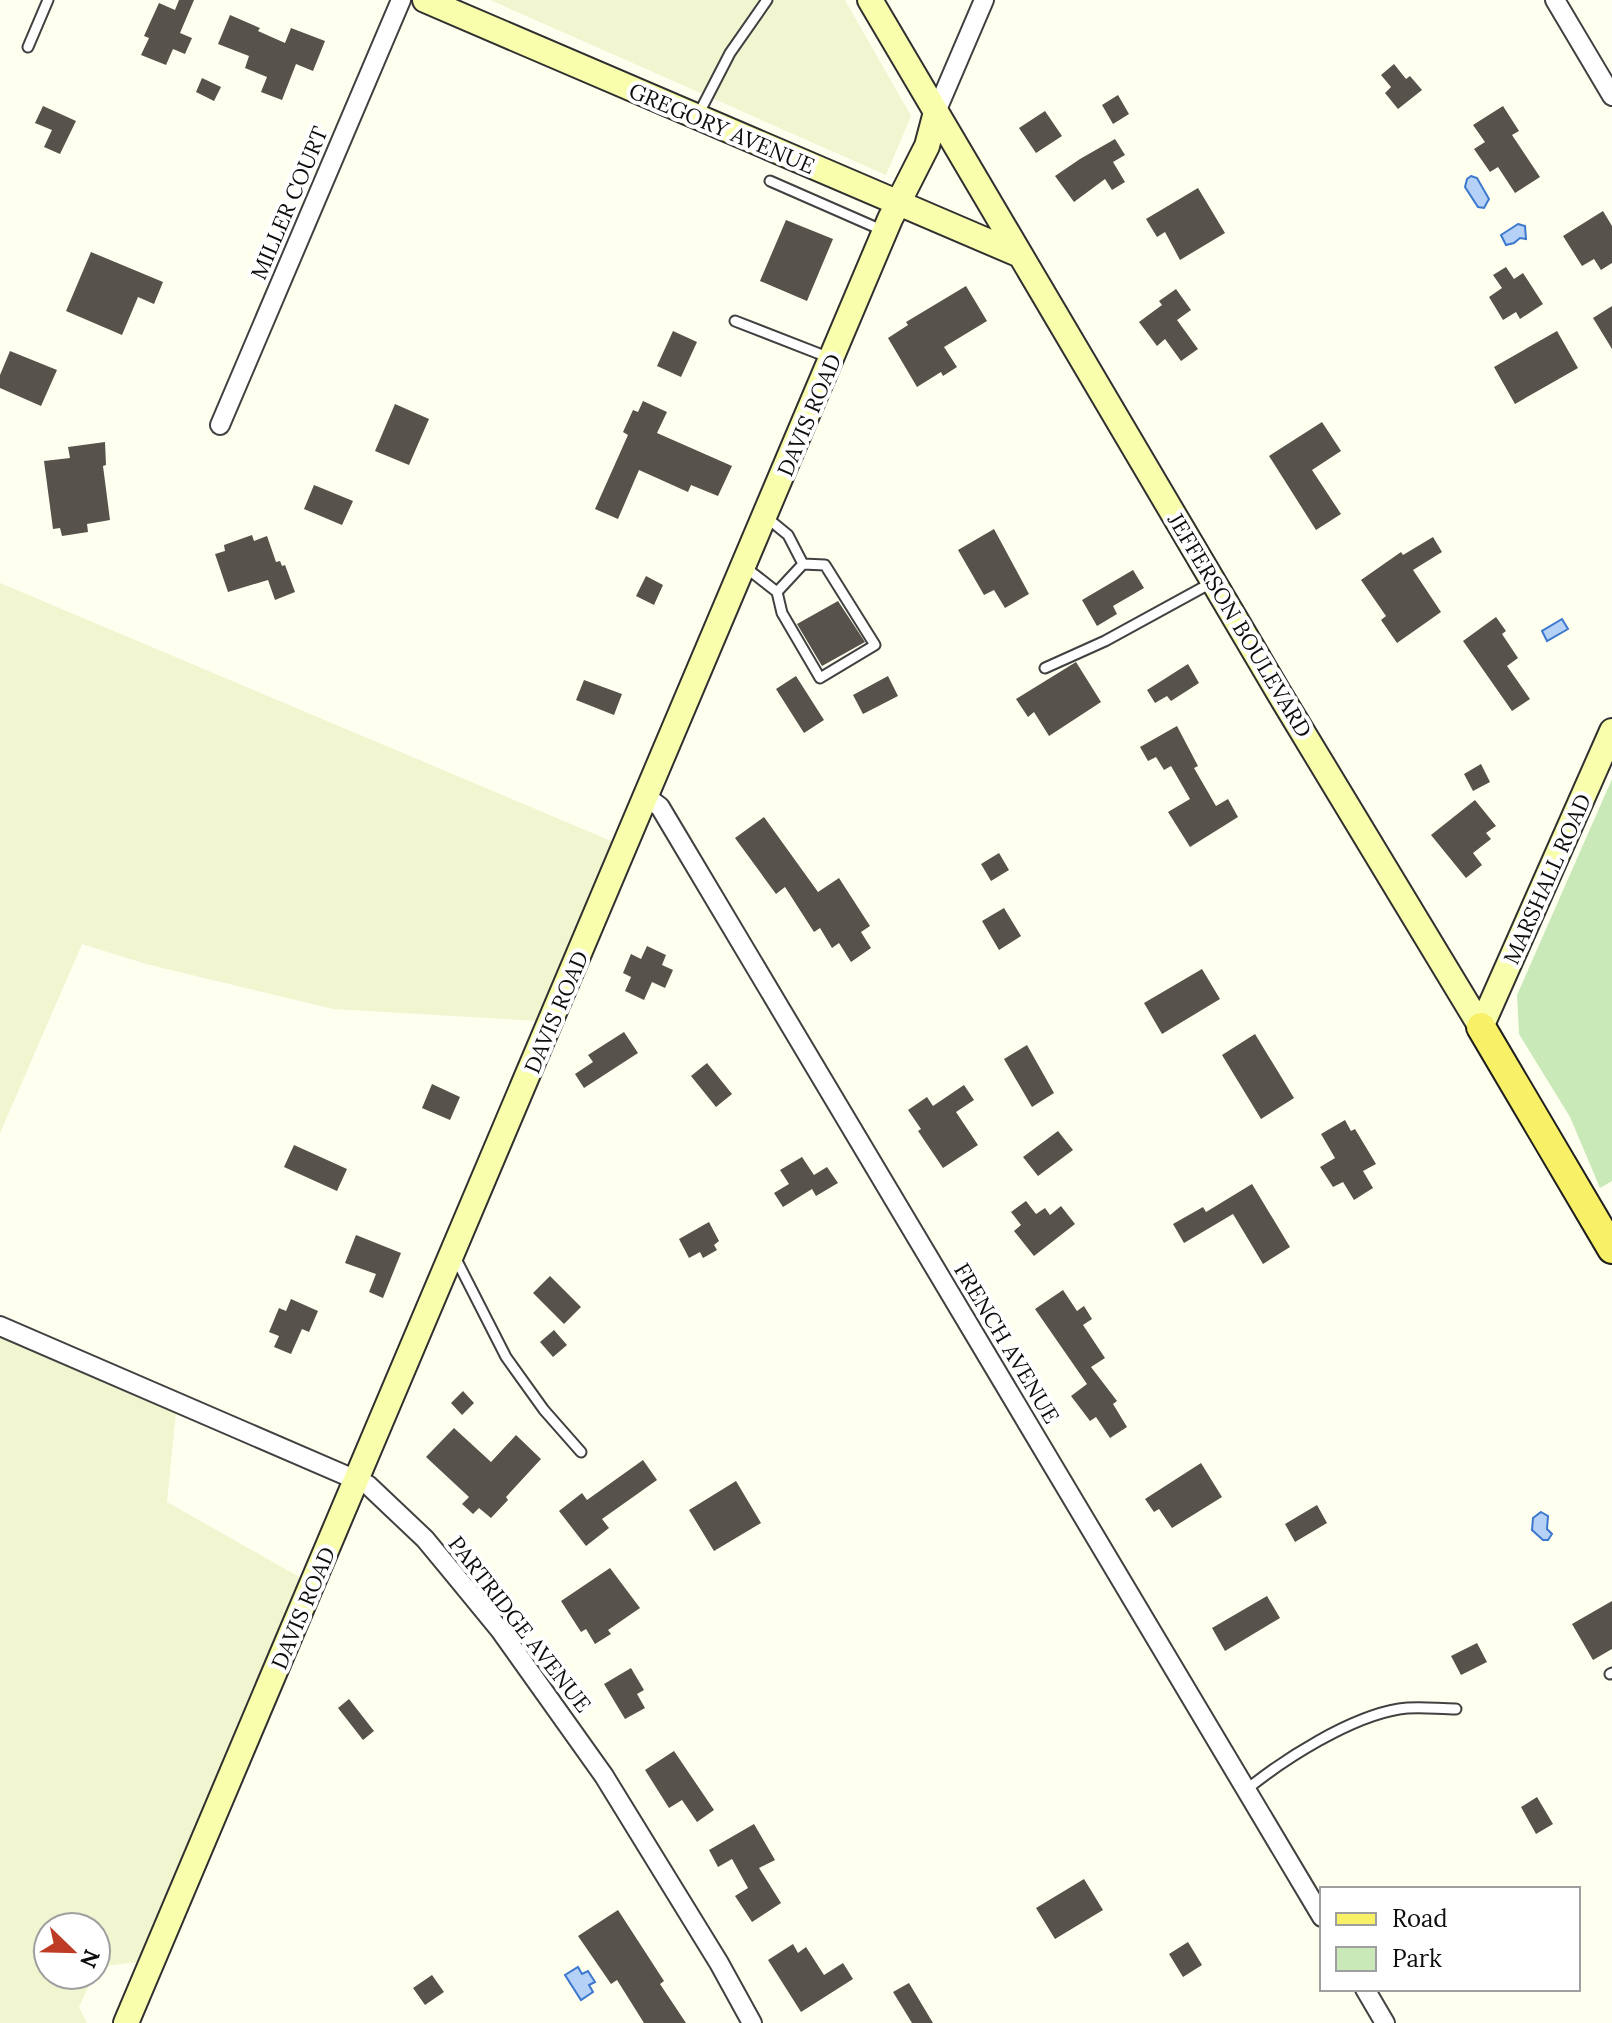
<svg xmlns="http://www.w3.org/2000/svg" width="1612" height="2023" font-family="Lora,serif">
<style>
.farmland{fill:#f1f5d0}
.green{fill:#c9e9b9}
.water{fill:#b5d1f6;stroke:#3c78cd;stroke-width:2}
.building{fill:#57524b}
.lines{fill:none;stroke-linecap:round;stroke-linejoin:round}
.lane-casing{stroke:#414141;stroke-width:13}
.street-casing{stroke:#414141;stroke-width:22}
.secondary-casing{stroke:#303030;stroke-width:28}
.primary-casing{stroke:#1f1f1f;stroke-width:32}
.lane{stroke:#fff;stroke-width:9}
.street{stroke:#fff;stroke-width:18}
.secondary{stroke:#f8feab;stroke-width:24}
.primary{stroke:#f8f067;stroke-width:28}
.labels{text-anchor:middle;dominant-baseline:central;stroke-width:8;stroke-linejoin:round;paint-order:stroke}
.street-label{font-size:22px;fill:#0e0e0e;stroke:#fff}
</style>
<rect width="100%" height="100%" fill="#fffff0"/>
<path class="farmland" d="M 490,0 L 845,0 L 911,116 L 886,175 Z
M 0,583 L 616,843 L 539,1021 L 333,1009 L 146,964 L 82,944 L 0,1133 Z
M 0,1336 L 176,1412 L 167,1502 L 303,1579 L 137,1962 L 97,1967 L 96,1970 L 96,1927 L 48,1927 L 48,1975 L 94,1975 L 79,2007 L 87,2023 L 0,2023 Z"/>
<path class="green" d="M 1612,779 L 1612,1181 L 1600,1188 L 1570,1117 L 1519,1034 L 1517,995 Z"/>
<path class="water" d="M 1471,176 L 1477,178 L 1489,199 L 1484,208 L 1478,207 L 1465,187 L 1467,179 Z
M 1518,224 L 1525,226 L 1526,239 L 1520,238 L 1514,243 L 1506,245 L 1501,235 Z
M 1562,619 L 1568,629 L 1547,641 L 1542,631 Z
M 1541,1512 L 1548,1516 L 1547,1529 L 1552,1534 L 1548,1540 L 1543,1540 L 1532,1530 L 1533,1518 Z
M 578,1967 L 582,1974 L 588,1971 L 595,1982 L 589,1985 L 593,1992 L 581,2000 L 565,1975 Z"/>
<path class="building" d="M 179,0 L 194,0 L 180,33 L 192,38 L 185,54 L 173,49 L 166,65 L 141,55 L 149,38 L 144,36 L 159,3 L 175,10 Z
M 230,15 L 260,28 L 258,31 L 285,43 L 291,28 L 325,41 L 313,71 L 296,64 L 282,100 L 261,92 L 267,77 L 245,68 L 249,56 L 218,44 Z
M 1394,64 L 1406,79 L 1410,76 L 1422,90 L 1398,109 L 1385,93 L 1391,87 L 1381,75 Z
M 202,78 L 221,87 L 214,101 L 196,92 Z
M 1118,95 L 1129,114 L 1113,124 L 1102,105 Z
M 43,106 L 76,121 L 60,154 L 44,147 L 52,130 L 35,123 Z
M 1503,106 L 1519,131 L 1512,135 L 1540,177 L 1515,193 L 1498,167 L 1490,172 L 1474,149 L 1485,142 L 1473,125 Z
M 1045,111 L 1062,136 L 1036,153 L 1019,128 Z
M 1115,139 L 1125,155 L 1113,162 L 1125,182 L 1112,190 L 1105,179 L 1074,202 L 1055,176 L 1080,159 Z
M 1198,188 L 1225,233 L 1180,260 L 1165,232 L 1157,237 L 1146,219 Z
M 1603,211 L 1612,226 L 1612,263 L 1601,270 L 1594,259 L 1582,266 L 1563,236 Z
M 786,220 L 833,239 L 807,301 L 760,281 Z
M 91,252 L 163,282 L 154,304 L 138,297 L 122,335 L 66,311 Z
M 1506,267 L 1514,279 L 1523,273 L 1543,304 L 1520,319 L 1516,312 L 1503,320 L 1489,297 L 1502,288 L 1493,275 Z
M 966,286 L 987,321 L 944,347 L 957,367 L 943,376 L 941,372 L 917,387 L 888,338 L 908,325 L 906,322 Z
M 1176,289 L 1191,310 L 1177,320 L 1198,349 L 1181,361 L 1165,339 L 1157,346 L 1139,322 L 1162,305 L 1159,301 Z
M 1612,306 L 1612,349 L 1593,318 Z
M 673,331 L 697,342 L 681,377 L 657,366 Z
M 1557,331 L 1578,368 L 1515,404 L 1494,367 Z
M 10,351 L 57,370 L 41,406 L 0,388 L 0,375 Z
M 643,401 L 667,412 L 657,433 L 732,466 L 718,496 L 691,485 L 688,492 L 639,470 L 618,519 L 595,509 L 628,435 L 623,432 L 633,410 L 638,412 Z
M 395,404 L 429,419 L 409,465 L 375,451 Z
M 1322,422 L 1341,451 L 1312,470 L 1341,514 L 1316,530 L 1269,456 Z
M 105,442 L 106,465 L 103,466 L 110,520 L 87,524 L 88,532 L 62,536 L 60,528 L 53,529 L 44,461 L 70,458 L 68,447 Z
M 314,485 L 353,501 L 342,525 L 304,509 Z
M 994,529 L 1029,594 L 1005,608 L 994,590 L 984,595 L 958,550 Z
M 252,535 L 254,541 L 267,536 L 276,562 L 280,561 L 282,566 L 285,565 L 295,592 L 275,600 L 268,580 L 228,592 L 215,554 L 225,551 L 224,545 Z
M 1433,537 L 1442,552 L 1413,570 L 1441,612 L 1397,643 L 1381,620 L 1386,616 L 1361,580 L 1401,552 L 1403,555 Z
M 1133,570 L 1144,588 L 1113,606 L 1117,614 L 1097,626 L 1082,600 Z
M 646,576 L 663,585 L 654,605 L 636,596 Z
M 838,601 L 865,642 L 822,666 L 797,624 Z
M 1496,617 L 1506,631 L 1502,634 L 1518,658 L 1507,666 L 1530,699 L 1512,711 L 1463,641 Z
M 1076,662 L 1101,702 L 1049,736 L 1034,712 L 1028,717 L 1016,699 Z
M 1188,664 L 1199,683 L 1171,701 L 1167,696 L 1155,703 L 1147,690 Z
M 796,676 L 824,720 L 804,733 L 776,689 Z
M 888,676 L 898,696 L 863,714 L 853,695 Z
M 584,680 L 622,694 L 614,715 L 576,700 Z
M 1177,726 L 1198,766 L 1194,768 L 1216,806 L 1228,799 L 1238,817 L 1190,847 L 1168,812 L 1190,799 L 1171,766 L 1164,770 L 1156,757 L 1148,761 L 1140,747 Z
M 1481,764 L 1490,782 L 1473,791 L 1464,774 Z
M 1475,800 L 1496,826 L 1486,833 L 1491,839 L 1473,853 L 1482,865 L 1466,878 L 1431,835 Z
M 764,817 L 818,892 L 839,878 L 870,926 L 861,932 L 871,948 L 851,962 L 839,943 L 832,948 L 820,928 L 814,932 L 785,887 L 776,894 L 735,838 Z
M 999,853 L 1009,870 L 991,881 L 981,864 Z
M 1004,908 L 1021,936 L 999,950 L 982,921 Z
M 647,946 L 666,955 L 662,965 L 673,970 L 665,988 L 652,982 L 644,1000 L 625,991 L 631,977 L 623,973 L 631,954 L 641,959 Z
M 1202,969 L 1220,999 L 1162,1034 L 1144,1003 Z
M 624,1032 L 638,1053 L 584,1088 L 575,1074 L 593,1062 L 588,1055 Z
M 1255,1034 L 1294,1098 L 1261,1119 L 1222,1055 Z
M 1027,1045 L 1054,1093 L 1032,1107 L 1004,1059 Z
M 707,1063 L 732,1094 L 716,1107 L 691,1076 Z
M 432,1084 L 460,1097 L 450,1120 L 422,1108 Z
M 964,1085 L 974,1100 L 956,1112 L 978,1145 L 943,1168 L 918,1131 L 921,1129 L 908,1110 L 927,1097 L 933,1106 Z
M 1345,1120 L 1351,1131 L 1355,1129 L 1376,1164 L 1363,1171 L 1373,1188 L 1354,1200 L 1343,1182 L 1333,1187 L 1320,1167 L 1335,1158 L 1321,1134 Z
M 1058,1131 L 1073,1150 L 1038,1176 L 1023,1157 Z
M 294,1145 L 347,1169 L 337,1191 L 284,1167 Z
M 802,1157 L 814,1175 L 827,1167 L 838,1183 L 816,1196 L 812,1189 L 783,1207 L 774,1193 L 789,1184 L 780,1170 Z
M 1252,1184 L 1290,1247 L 1263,1264 L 1233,1214 L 1184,1243 L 1173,1224 L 1203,1207 L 1206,1212 Z
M 1026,1201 L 1036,1214 L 1045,1208 L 1050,1215 L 1061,1206 L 1075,1224 L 1034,1256 L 1014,1231 L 1021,1225 L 1011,1212 Z
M 709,1222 L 719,1241 L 714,1245 L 717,1250 L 703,1258 L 700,1252 L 689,1258 L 679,1239 Z
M 356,1235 L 401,1253 L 383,1298 L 369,1292 L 376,1274 L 345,1263 Z
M 550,1276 L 581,1307 L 564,1324 L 533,1293 Z
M 1063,1290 L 1077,1311 L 1084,1306 L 1092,1319 L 1083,1325 L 1105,1358 L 1091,1367 L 1117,1401 L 1113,1404 L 1127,1427 L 1110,1438 L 1096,1417 L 1090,1421 L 1071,1396 L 1087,1384 L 1035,1309 Z
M 291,1299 L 318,1311 L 309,1332 L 302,1329 L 291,1354 L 274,1347 L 279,1336 L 269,1332 L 279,1308 L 286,1311 Z
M 554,1330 L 567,1345 L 553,1357 L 540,1342 Z
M 463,1391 L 474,1403 L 462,1415 L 451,1403 Z
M 454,1428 L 491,1462 L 516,1435 L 541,1459 L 506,1497 L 508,1500 L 491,1518 L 479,1508 L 473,1514 L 462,1504 L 469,1497 L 426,1457 Z
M 643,1460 L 657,1480 L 602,1519 L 609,1528 L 586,1546 L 559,1511 L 582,1493 L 587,1500 Z
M 1201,1463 L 1222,1497 L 1172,1528 L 1159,1509 L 1154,1512 L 1145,1499 Z
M 736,1481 L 761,1523 L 714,1551 L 689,1510 Z
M 1317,1505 L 1327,1523 L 1295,1542 L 1285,1524 Z
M 610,1568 L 640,1608 L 608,1630 L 611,1634 L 595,1644 L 586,1629 L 581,1632 L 561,1601 Z
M 1267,1596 L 1280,1618 L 1225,1651 L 1212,1628 Z
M 1612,1601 L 1612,1649 L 1593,1660 L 1572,1624 Z
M 1477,1643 L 1487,1662 L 1461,1675 L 1451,1656 Z
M 631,1668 L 644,1690 L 637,1694 L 645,1708 L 625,1719 L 604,1684 Z
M 349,1699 L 374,1731 L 363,1740 L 338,1708 Z
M 674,1751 L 714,1810 L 697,1822 L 682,1800 L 669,1808 L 645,1770 Z
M 1537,1797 L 1553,1824 L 1536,1834 L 1521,1807 Z
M 754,1824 L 775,1860 L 759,1868 L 781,1903 L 752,1922 L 735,1896 L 748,1888 L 732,1859 L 718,1867 L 709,1850 Z
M 1084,1879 L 1103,1910 L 1055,1939 L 1036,1908 Z
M 618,1910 L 664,1981 L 660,1984 L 686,2023 L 644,2023 L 617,1980 L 611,1984 L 578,1936 Z
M 1188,1942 L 1202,1965 L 1183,1977 L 1169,1954 Z
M 793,1944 L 798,1953 L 806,1947 L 824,1975 L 843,1963 L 853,1979 L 801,2012 L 768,1960 Z
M 432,1975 L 444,1992 L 425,2005 L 413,1988 Z
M 909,1983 L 933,2023 L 912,2023 L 893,1992 Z"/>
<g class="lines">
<defs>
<path id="lane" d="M 28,47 L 48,0
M 697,117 L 730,53 L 767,0
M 770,181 L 884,231
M 735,321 L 830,358
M 745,567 L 777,592 L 803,564 L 788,535 L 766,517
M 777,592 L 782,613 L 820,678 L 875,645 L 825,565 L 803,564
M 1045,668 L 1105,641 L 1211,583
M 455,1257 L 506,1357 L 544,1410 L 581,1452
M 1610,1674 L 1612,1673
M 1246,1790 C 1284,1759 1350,1717 1399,1709 C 1417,1706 1437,1709 1456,1709"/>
<path id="street" d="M 1555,0 L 1612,96
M 936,112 L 984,0
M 220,425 L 401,0
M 647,797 L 660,807 L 1322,1917
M 0,1326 L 368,1485 L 425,1539 L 454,1574 L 500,1630 L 604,1776 L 719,1963 L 752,2023
M 1365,1989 L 1385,2023"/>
<path id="secondary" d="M 425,0 L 1020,255
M 870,0 L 1279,693 L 1481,1027
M 1481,1027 L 1612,731
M 126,2023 L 890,219 L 927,146 L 936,112"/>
<path id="primary" d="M 1481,1027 L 1612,1249"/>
</defs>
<use href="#lane" class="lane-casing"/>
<use href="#street" class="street-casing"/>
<use href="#secondary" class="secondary-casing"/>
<use href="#primary" class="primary-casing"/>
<use href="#lane" class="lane"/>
<use href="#street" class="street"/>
<use href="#secondary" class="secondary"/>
<use href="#primary" class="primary"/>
</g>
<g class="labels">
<g class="street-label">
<text transform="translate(722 128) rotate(23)">GREGORY AVENUE</text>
<text transform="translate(289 203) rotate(-67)">MILLER COURT</text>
<text transform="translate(809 415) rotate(-67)">DAVIS ROAD</text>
<text transform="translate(1240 625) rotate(59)">JEFFERSON BOULEVARD</text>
<text transform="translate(1547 879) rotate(-66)">MARSHALL ROAD</text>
<text transform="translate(556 1012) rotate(-67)">DAVIS ROAD</text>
<text transform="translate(1007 1343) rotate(59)">FRENCH AVENUE</text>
<text transform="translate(303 1608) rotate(-67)">DAVIS ROAD</text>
<text transform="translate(520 1624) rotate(52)">PARTRIDGE AVENUE</text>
</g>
</g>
<rect x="1320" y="1887" width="260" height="104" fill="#ffffff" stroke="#9f9f9f" stroke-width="2"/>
<rect x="1336" y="1913" width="40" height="12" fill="#f8f067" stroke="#9f9f9f" stroke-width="2"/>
<text x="1392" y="1927" font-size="24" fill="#0e0e0e">Road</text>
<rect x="1336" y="1947" width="40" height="24" fill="#c9e9b9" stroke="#9f9f9f" stroke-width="2"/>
<text x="1392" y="1967" font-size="24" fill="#0e0e0e">Park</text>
<g transform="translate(72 1951) rotate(113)"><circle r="38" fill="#ffffff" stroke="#9f9f9f" stroke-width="2"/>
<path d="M0-6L14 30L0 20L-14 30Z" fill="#be3c26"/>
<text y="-12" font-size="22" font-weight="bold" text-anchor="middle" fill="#0e0e0e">N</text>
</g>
</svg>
